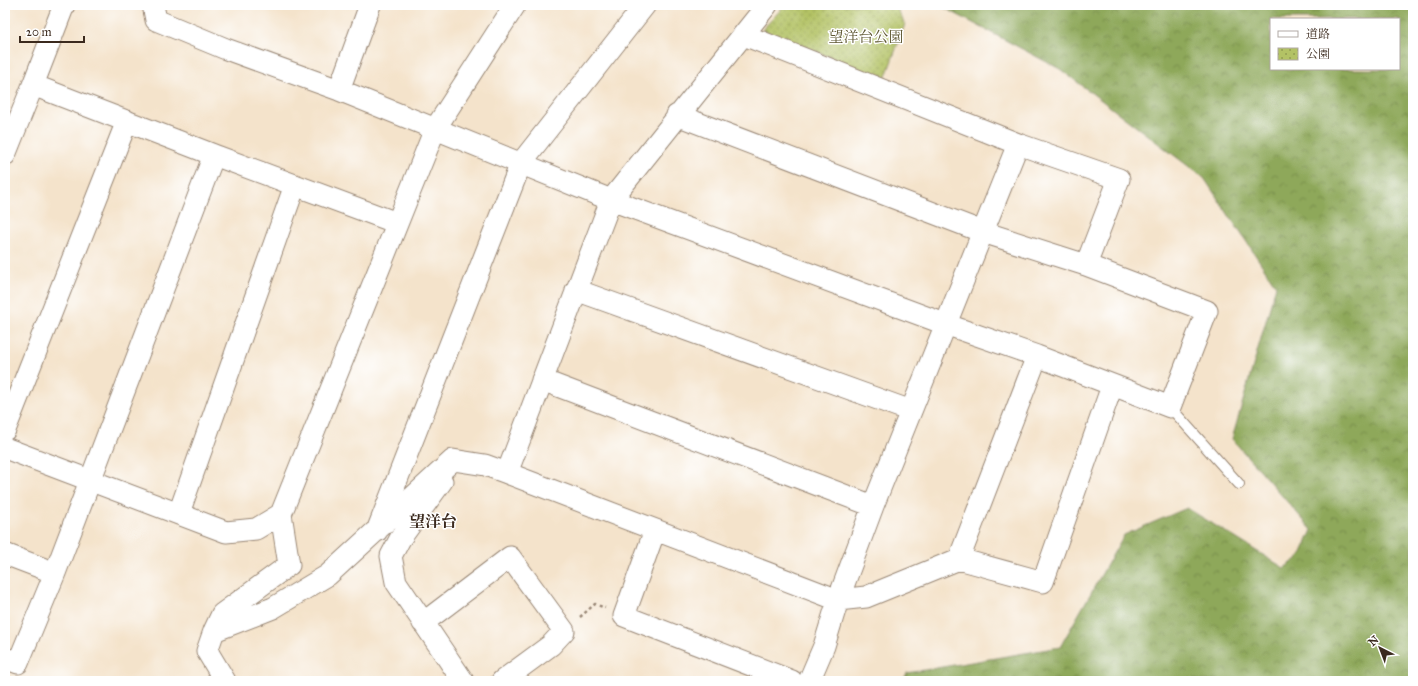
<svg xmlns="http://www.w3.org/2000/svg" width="1418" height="686" font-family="'IM FELL Great Primer','Noto Serif JP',serif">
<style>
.forest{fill:url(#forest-crowns);stroke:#64693c;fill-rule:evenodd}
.park{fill:url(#park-dots);stroke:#777642}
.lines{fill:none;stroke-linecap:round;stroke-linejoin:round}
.lane-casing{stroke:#988674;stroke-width:12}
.street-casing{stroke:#988674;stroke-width:23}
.path{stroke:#988674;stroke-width:2.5;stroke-dasharray:3 3;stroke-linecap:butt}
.lane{stroke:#fff;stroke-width:10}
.street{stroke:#fff;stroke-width:21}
.labels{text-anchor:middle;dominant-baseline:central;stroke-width:3;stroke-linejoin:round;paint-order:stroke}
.park-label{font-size:15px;fill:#5f5833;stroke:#fff}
.neighbourhood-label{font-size:16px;font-weight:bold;fill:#3b2a1e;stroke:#fff}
</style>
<defs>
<pattern id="forest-crowns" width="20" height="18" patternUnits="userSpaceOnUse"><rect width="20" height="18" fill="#8ea85a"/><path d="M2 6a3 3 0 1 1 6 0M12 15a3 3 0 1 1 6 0" fill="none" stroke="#75894a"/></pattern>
<pattern id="park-dots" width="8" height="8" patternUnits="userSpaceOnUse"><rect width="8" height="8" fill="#b3c265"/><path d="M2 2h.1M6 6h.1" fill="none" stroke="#939e53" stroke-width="1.8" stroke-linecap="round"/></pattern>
</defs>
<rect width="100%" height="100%" fill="#fff"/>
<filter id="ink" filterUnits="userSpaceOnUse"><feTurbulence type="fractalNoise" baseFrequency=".025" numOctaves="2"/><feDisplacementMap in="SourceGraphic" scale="8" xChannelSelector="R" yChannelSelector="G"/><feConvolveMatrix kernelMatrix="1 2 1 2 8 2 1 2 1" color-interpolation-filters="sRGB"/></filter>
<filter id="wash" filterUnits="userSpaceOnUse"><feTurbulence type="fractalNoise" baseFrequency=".012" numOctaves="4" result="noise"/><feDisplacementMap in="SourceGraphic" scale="16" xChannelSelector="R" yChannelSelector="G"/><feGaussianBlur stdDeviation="0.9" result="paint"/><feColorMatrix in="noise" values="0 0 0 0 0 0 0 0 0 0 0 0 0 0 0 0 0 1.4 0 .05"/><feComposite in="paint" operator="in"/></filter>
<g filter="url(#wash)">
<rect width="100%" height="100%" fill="#f4e3cb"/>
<path class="forest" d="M 939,5 L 1413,5 L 1413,618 L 1411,623 L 1413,628 L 1413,681 L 903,681 L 907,673 L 1060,647 L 1124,535 L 1187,508 L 1284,568 L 1300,557 L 1312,530 L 1232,439 L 1276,286 L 1204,178 L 1060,69 ZM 1271,19 L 1399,19 L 1399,69 L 1271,69 Z"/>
<path class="park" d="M 785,5 L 895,5 L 905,24 L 885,79 L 762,30 Z"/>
</g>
<g filter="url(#ink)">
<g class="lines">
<defs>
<path id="lane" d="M 1170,407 L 1239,484"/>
<path id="street" d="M 153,5 L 156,20 L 226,49 L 339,90 L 611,200 L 945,324 L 1037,356 L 1170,407 L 1207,311 L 1086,265 L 983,232 L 677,115
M 767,5 L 611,200 L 507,473 L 838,600 L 866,597 L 959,559 L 1043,582 L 1112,386
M 744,35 L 1018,144 L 1119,179 L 1086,265
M 33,85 L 64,5
M 339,90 L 370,5
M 5,155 L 33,85 L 214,155 L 55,573 L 5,554
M 214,155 L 397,223
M 576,290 L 911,411
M 542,380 L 873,506
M 5,430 L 127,121
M 5,448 L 226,532 L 256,529 L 281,514 L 435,129 L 515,5
M 442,481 L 400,539 L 391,556 L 396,582 L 463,681
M 179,513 L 295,185
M 655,530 L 624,616 L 792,681
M 377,531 L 521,163 L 645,5
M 959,559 L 1037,356
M 423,623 L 510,557 L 564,631 L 551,645 L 502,681
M 214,631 L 273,608 L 328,575 L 453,460 L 485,465 L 507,473
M 5,658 L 18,663 L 55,573
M 225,681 L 207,651 L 214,631 L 222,614 L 289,565 L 281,514
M 809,681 L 824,646 L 838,600 L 873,506 L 1018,144"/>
</defs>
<use href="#lane" class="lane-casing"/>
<use href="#street" class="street-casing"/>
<path class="path" d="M 122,5 L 132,9
M 580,617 L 595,604 L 605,608"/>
<use href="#lane" class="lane"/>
<use href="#street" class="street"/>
</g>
</g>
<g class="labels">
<g class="park-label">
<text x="866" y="37">望洋台公園</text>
</g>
<g class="neighbourhood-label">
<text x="433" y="521">望洋台</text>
</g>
</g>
<rect width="1418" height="686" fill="none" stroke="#fff" stroke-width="20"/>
<rect x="1270" y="18" width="130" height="52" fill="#ffffff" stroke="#b1aaa5"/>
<rect x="1278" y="31" width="20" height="6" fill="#ffffff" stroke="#b1aaa5"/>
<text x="1306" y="38" font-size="12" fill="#3b2a1e">道路</text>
<rect x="1278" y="48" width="20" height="12" fill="url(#park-dots)" stroke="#b1aaa5"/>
<text x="1306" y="58" font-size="12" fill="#3b2a1e">公園</text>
<g transform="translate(1380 648) rotate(318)" stroke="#ffffff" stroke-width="3" paint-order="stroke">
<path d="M0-3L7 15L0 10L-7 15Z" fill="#3b2a1e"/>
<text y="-6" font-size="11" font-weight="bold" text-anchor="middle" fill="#3b2a1e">N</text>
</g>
<path d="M20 36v6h64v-6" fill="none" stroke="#3b2a1e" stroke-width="2"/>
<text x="26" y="36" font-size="12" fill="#3b2a1e" stroke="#ffffff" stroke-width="3" paint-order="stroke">20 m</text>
</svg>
